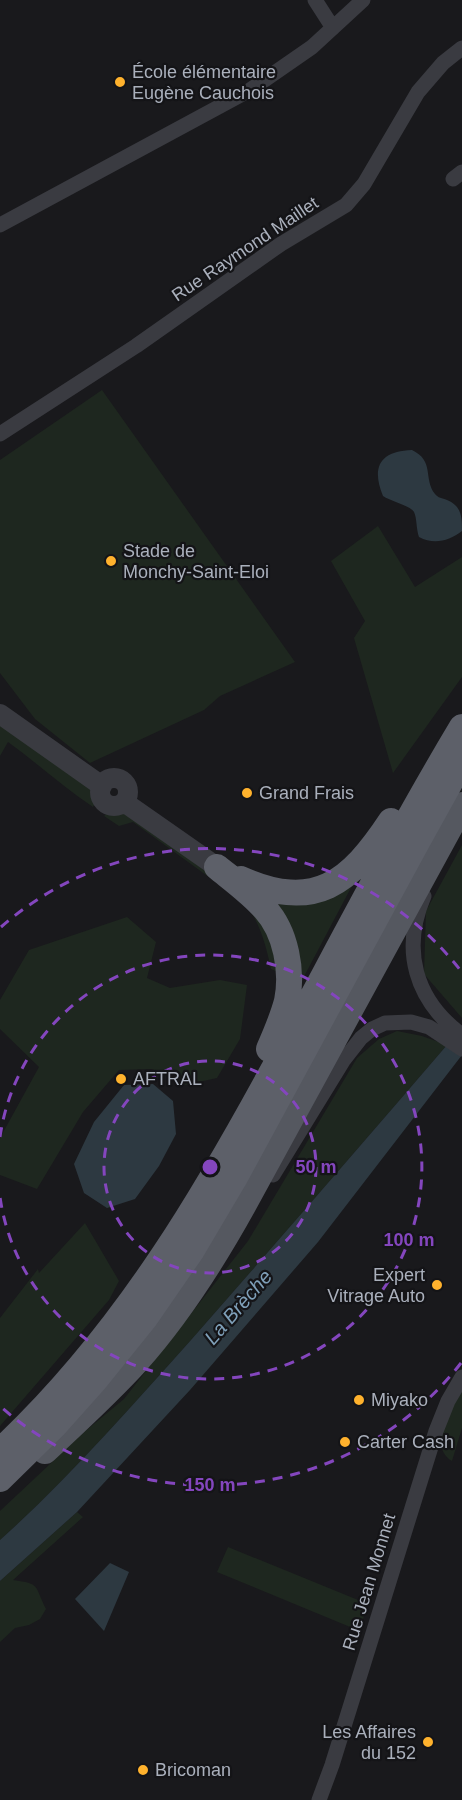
<svg xmlns="http://www.w3.org/2000/svg" width="462" height="1800" font-family="Helvetica,sans-serif">
<style>
.green{fill:#1e271f}
.water{fill:#2d3941}
.lines{fill:none;stroke-linecap:round;stroke-linejoin:round}
.minor{stroke:#3a3b41;stroke-width:15}
.tertiary{stroke:#3a3b41;stroke-width:20}
.primary{stroke:#555860;stroke-width:26}
.trunk{stroke:#5d6069;stroke-width:26}
.ring{fill:none;stroke:#8446be;stroke-width:3;stroke-dasharray:10 8}
.poi-dot{fill:#ffb22d;stroke:#141417;stroke-width:2}
.labels{text-anchor:middle;dominant-baseline:central;stroke-width:4.5;stroke-linejoin:round;paint-order:stroke}
.poi-label{font-size:18px;fill:#aab0bc;stroke:#141417;text-anchor:start}
.street-label{font-size:18px;fill:#aab0bc;stroke:#141417}
.water-label{font-size:20px;font-style:italic;fill:#7fa0b9;stroke:#141417}
.centre{fill:#8446be;stroke:#141417;stroke-width:3}
.ring-label{font-size:18px;text-anchor:middle;font-weight:bold;fill:#8446be;stroke:#141417;stroke-width:4.5;stroke-linejoin:round;paint-order:stroke}
</style>
<rect width="100%" height="100%" fill="#19191c"/>
<path class="green" d="M 102,390 L 295,662 L 220,696 L 204,710 L 90,763 L 35,719 L 0,673 L 0,460 Z
M 378,526 L 415,587 L 462,557 L 462,677 L 393,773 L 354,638 L 365,621 L 331,561 Z
M 0,723 L 95,789 L 97,799 L 93,807 C 63,787 37,763 8,742 L 0,756 Z
M 119,808 L 251,902 L 269,928 L 280,973 L 271,969 C 266,945 260,924 246,904 L 133,822 L 119,826 L 104,816 L 110,810 Z
M 462,845 L 462,1018 L 424,974 L 426,911 Z
M 354,882 L 299,986 L 299,950 L 294,935 L 276,906 L 285,901 Z
M 127,917 L 156,942 L 147,978 L 170,988 L 220,980 L 247,985 L 240,1039 L 217,1078 L 185,1085 L 152,1069 L 119,1070 L 83,1112 L 37,1189 L 0,1175 L 0,1138 L 39,1067 L 0,1029 L 0,1000 L 29,950 Z
M 397,1031 L 422,1036 L 447,1045 C 362,1144 277,1242 191,1340 C 129,1409 69,1478 0,1540 L 0,1511 L 83,1433 L 124,1399 L 248,1241 L 357,1058 L 379,1039 Z
M 85,1223 L 119,1281 L 109,1300 L 0,1426 L 0,1318 L 38,1269 L 39,1273 Z
M 462,1390 L 462,1428 L 452,1461 C 427,1446 451,1409 462,1390 Z
M 77,1512 L 83,1517 L 13,1580 C 41,1584 34,1585 46,1609 L 40,1619 L 29,1625 L 15,1628 L 0,1642 L 0,1581 Z
M 228,1547 L 363,1602 L 367,1606 L 360,1629 L 355,1629 L 217,1572 Z"/>
<path class="water" d="M 412,450 C 435,461 423,479 435,494 C 438,498 442,498 447,500 C 462,506 462,518 462,531 C 449,541 434,545 419,537 C 416,529 417,518 414,512 C 411,506 390,501 383,496 C 371,467 380,451 412,450 Z
M 447,1045 L 462,1055 L 318,1242 L 190,1390 L 77,1512 L 0,1581 L 0,1540 C 69,1478 129,1409 191,1340 C 277,1242 362,1144 447,1045 Z
M 153,1084 L 173,1101 L 176,1134 L 159,1166 L 135,1199 L 107,1208 L 84,1193 L 74,1164 L 94,1122 L 124,1085 Z
M 110,1563 L 129,1572 L 104,1631 L 75,1599 Z"/>
<g class="lines">
<path class="minor" d="M 315,0 L 333,28
M 453,179 L 462,172
M 0,225 L 250,90 L 312,47 L 363,0
M 0,434 L 136,346 L 281,244 L 346,205 L 364,184 L 418,92 L 443,63 L 462,48
M 424,896 C 401,950 415,1000 462,1035
M 273,1175 L 343,1061 L 361,1038 L 372,1029 L 385,1023 L 411,1022 L 429,1027 L 462,1049
M 319,1800 L 332,1765 L 436,1431 L 448,1401 L 462,1377"/>
<path class="tertiary" d="M 0,714 L 102,786
M100 792a14 14 0 1 1 28 0a14 14 0 1 1-28 0Z
M 124,802 L 217,867"/>
<path class="primary" d="M 45,1451 C 76,1422 108,1393 137,1361 C 178,1315 213,1260 243,1206 L 462,805"/>
<path class="trunk" d="M 217,867 C 233,880 251,893 265,909 C 286,932 293,971 287,1001 C 283,1017 276,1033 269,1049
M 241,879 C 315,912 350,883 391,821
M 0,1451 C 127,1333 212,1185 293,1033 C 348,931 402,827 462,727
M 0,1479 L 54,1426 L 95,1380 L 145,1318 L 192,1250 L 234,1179 L 417,842 L 462,761"/>
</g>
<g class="ring">
<circle cx="210" cy="1167" r="106"/>
<path d="M0 1137A212 212 0 1 1 0 1197"/>
<path d="M461 1363A318 318 0 0 1 1 1407M1 927A318 318 0 0 1 461 971"/>
</g>
<g class="poi-dot">
<circle cx="120" cy="82" r="6"/>
<circle cx="111" cy="561" r="6"/>
<circle cx="247" cy="793" r="6"/>
<circle cx="121" cy="1079" r="6"/>
<circle cx="437" cy="1285" r="6"/>
<circle cx="359" cy="1400" r="6"/>
<circle cx="345" cy="1442" r="6"/>
<circle cx="428" cy="1742" r="6"/>
<circle cx="143" cy="1770" r="6"/>
</g>
<g class="labels">
<g class="poi-label">
<text x="132" y="72">École élémentaire<tspan x="132" dy="21">Eugène Cauchois</tspan></text>
<text x="123" y="551">Stade de<tspan x="123" dy="21">Monchy-Saint-Eloi</tspan></text>
<text x="259" y="793">Grand Frais</text>
<text x="133" y="1079">AFTRAL</text>
<text x="425" y="1275" text-anchor="end">Expert<tspan x="425" dy="21">Vitrage Auto</tspan></text>
<text x="371" y="1400">Miyako</text>
<text x="357" y="1442">Carter Cash</text>
<text x="416" y="1732" text-anchor="end">Les Affaires<tspan x="416" dy="21">du 152</tspan></text>
<text x="155" y="1770">Bricoman</text>
</g>
<g class="street-label">
<text transform="translate(245 249) rotate(-34)">Rue Raymond Maillet</text>
<text transform="translate(369 1582) rotate(-73)">Rue Jean Monnet</text>
</g>
<g class="water-label">
<text transform="translate(238 1307) rotate(-49)">La Brèche</text>
</g>
</g>
<circle cx="210" cy="1167" r="9" class="centre"/>
<g class="ring-label">
<text x="316" y="1173">50 m</text>
<text x="409" y="1246">100 m</text>
<text x="210" y="1491">150 m</text>
</g>
</svg>
